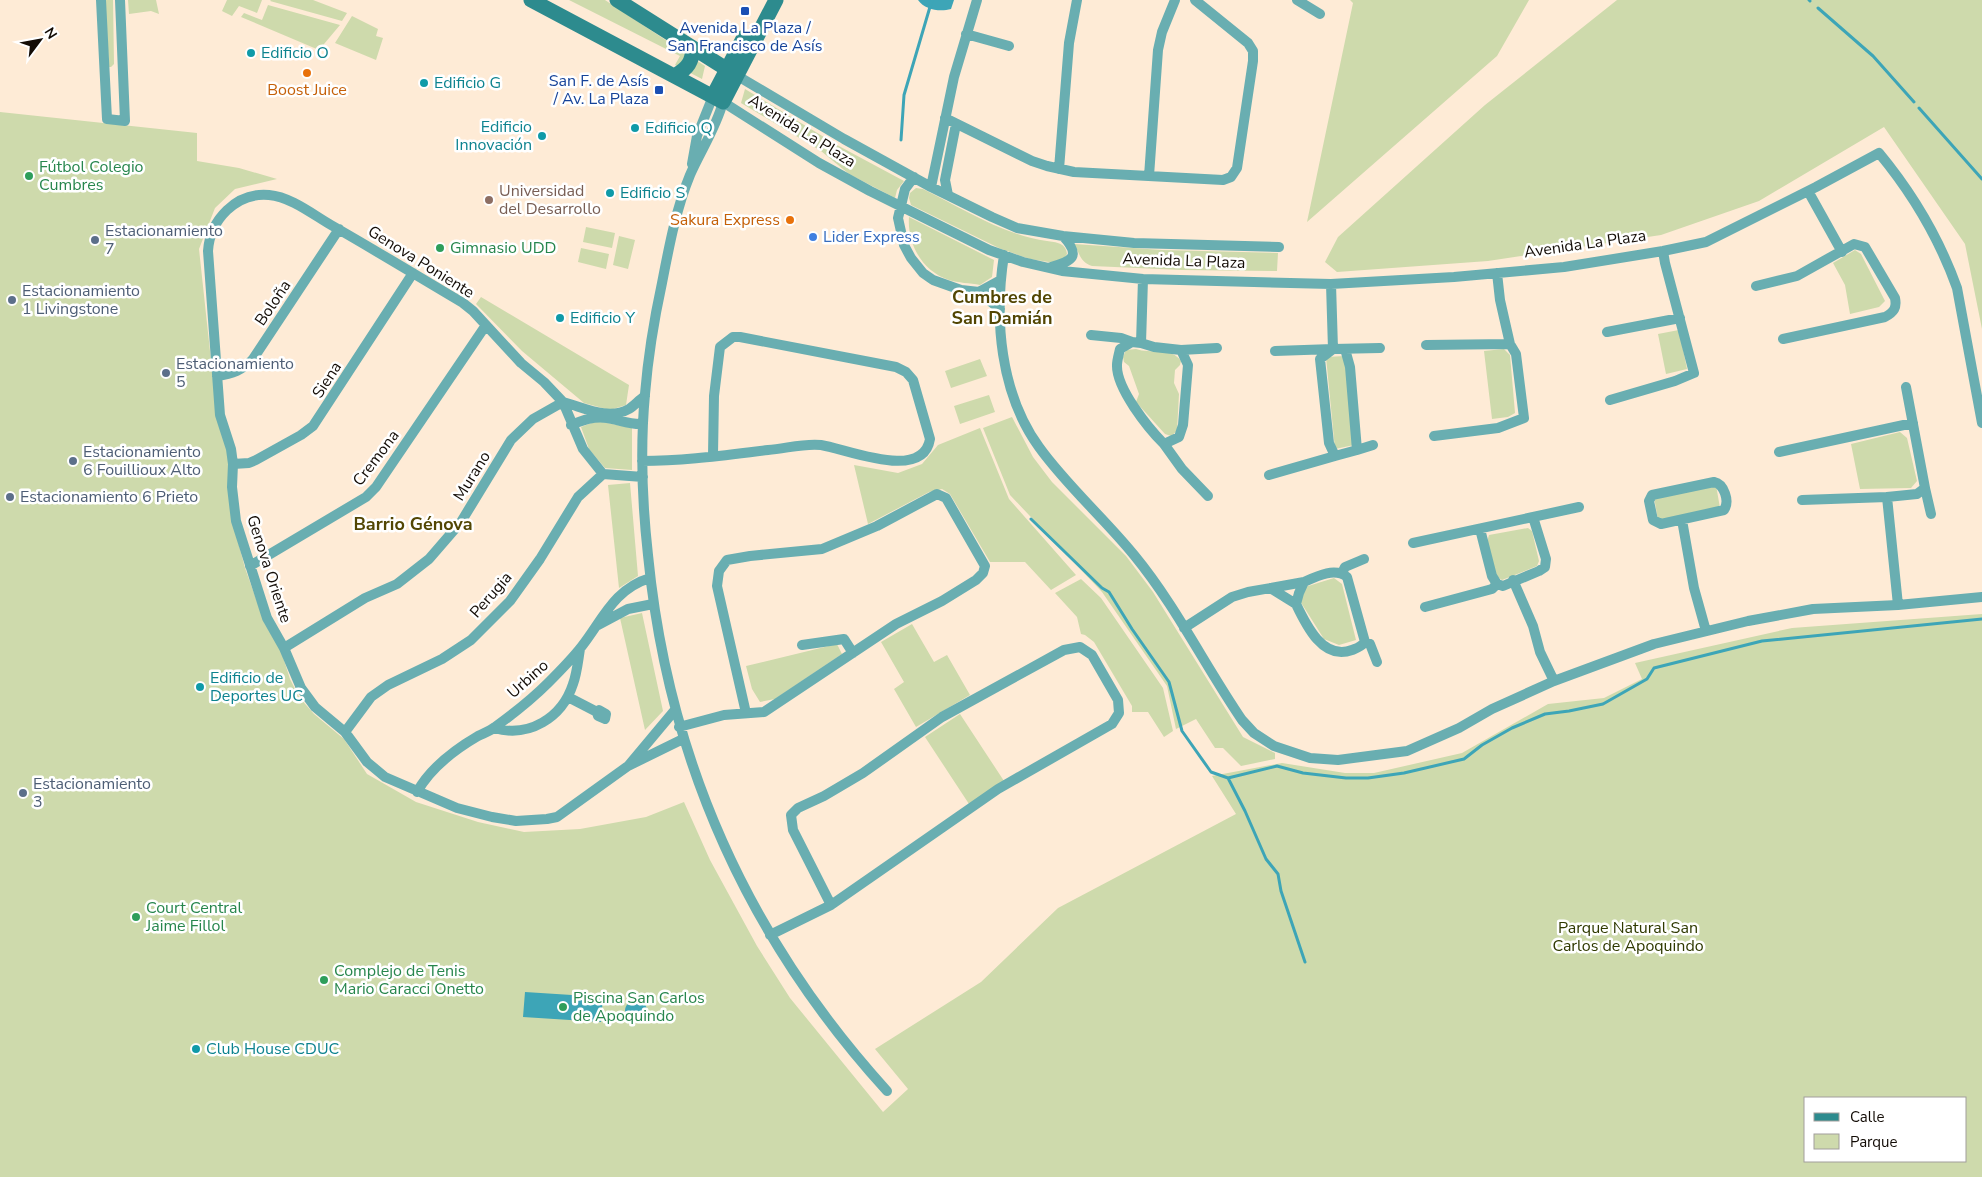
<svg xmlns="http://www.w3.org/2000/svg" width="1982" height="1177" font-family="'Nunito Sans',sans-serif">
<style>
.green{fill:#cedaac;fill-rule:evenodd}
.water{fill:#3da5b7}
.lines{fill:none;stroke-linecap:round;stroke-linejoin:round}
.stream{stroke:#3da5b7;stroke-width:3}
.street{stroke:#69aeb1;stroke-width:10}
.secondary{stroke:#2d8b8e;stroke-width:15}
.transit-dot{fill:#1a4fb4;stroke:#fff;stroke-width:2}
.culture-dot{fill:#0f9aa8;stroke:#fff;stroke-width:2}
.food-dot{fill:#e8710a;stroke:#fff;stroke-width:2}
.leisure-dot{fill:#2e9e5b;stroke:#fff;stroke-width:2}
.education-dot{fill:#8d6e63;stroke:#fff;stroke-width:2}
.shop-dot{fill:#3f7fe0;stroke:#fff;stroke-width:2}
.service-dot{fill:#5c6f8a;stroke:#fff;stroke-width:2}
.labels{text-anchor:middle;dominant-baseline:central;stroke-width:5;stroke-linejoin:round;paint-order:stroke}
.transit-label{font-size:16px;fill:#164399;stroke:#fff}
.culture-label{font-size:16px;fill:#0d838f;stroke:#fff;text-anchor:start}
.food-label{font-size:16px;fill:#c56008;stroke:#fff}
.street-label{font-size:16px;fill:#130c06;stroke:#fff}
.leisure-label{font-size:16px;fill:#27864d;stroke:#fff;text-anchor:start}
.education-label{font-size:16px;fill:#785e54;stroke:#fff;text-anchor:start}
.service-label{font-size:16px;fill:#4e5e75;stroke:#fff;text-anchor:start}
.shop-label{font-size:16px;fill:#366cbe;stroke:#fff;text-anchor:start}
.park-label{font-size:16px;fill:#2f3900;stroke:#fff}
.neighbourhood-label{font-size:18px;font-weight:bold;fill:#524603;stroke:#fff}
</style>
<rect width="100%" height="100%" fill="#feebd6"/>
<path class="green" d="M 105,0 L 113,0 L 114,64 L 111,67 L 109,67 Z
M 128,0 L 156,0 L 159,14 L 151,11 L 129,14 Z
M 227,0 L 262,0 L 257,13 L 239,6 L 232,16 L 222,11 Z
M 271,0 L 313,0 L 347,13 L 342,21 L 270,1 Z
M 569,0 L 605,0 L 705,66 L 702,79 L 675,65 L 680,56 Z
M 1350,0 L 1529,0 L 1497,56 L 1307,222 L 1353,3 Z
M 1617,0 L 1982,0 L 1982,329 L 1965,244 L 1884,127 L 1759,201 L 1661,235 L 1488,261 L 1337,272 L 1325,262 L 1338,237 L 1485,105 Z
M 268,5 L 340,25 L 319,50 L 241,17 L 244,13 L 262,20 Z
M 352,16 L 378,29 L 376,36 L 383,38 L 376,60 L 335,43 Z
M 745,89 L 837,145 L 904,181 L 897,190 L 895,198 L 849,174 L 821,151 L 741,103 Z
M 0,112 L 197,133 L 197,161 L 239,168 L 277,179 L 235,189 L 215,208 L 199,249 L 217,416 L 228,449 L 232,519 L 245,568 L 265,624 L 281,651 L 290,679 L 299,697 L 314,714 L 344,739 L 367,774 L 416,802 L 478,822 L 524,832 L 580,829 L 646,817 L 684,802 L 710,860 L 757,946 L 790,998 L 883,1112 L 908,1089 L 875,1049 L 981,982 L 1058,908 L 1236,814 L 1212,776 L 1282,763 L 1345,773 L 1374,773 L 1462,753 L 1548,704 L 1604,698 L 1642,679 L 1635,663 L 1792,628 L 1982,614 L 1982,1177 L 0,1177 ZM 1806,1098 L 1966,1098 L 1966,1161 L 1806,1161 Z
M 916,188 L 923,189 C 962,208 1003,235 1047,241 C 1056,242 1066,243 1067,254 L 1063,260 L 1055,263 L 1030,259 L 1001,249 L 911,205 L 909,198 L 910,193 Z
M 909,217 L 994,260 L 992,277 L 980,285 C 970,283 958,283 949,280 C 922,271 907,244 909,217 Z
M 586,227 L 615,233 L 612,248 L 583,242 Z
M 619,236 L 635,240 L 628,269 L 613,265 Z
M 1074,244 L 1162,250 L 1278,253 L 1277,271 L 1182,270 L 1092,266 C 1080,262 1080,254 1074,244 Z
M 581,248 L 609,254 L 606,269 L 578,262 Z
M 1855,250 L 1861,254 L 1885,301 L 1879,307 L 1850,314 L 1845,285 L 1833,263 Z
M 481,297 L 629,385 L 626,405 L 610,410 L 584,403 L 522,351 L 476,304 Z
M 1679,330 L 1687,369 L 1666,374 L 1658,334 Z
M 1136,349 C 1150,354 1172,347 1181,361 L 1180,365 L 1175,370 L 1174,383 L 1179,394 L 1177,431 L 1171,436 L 1165,434 L 1136,402 L 1139,394 L 1129,366 L 1124,362 L 1123,357 L 1126,350 Z
M 1504,349 L 1510,355 L 1515,413 L 1508,417 L 1492,419 L 1484,351 Z
M 1345,356 L 1354,445 L 1335,449 L 1326,357 Z
M 980,359 L 987,376 L 951,388 L 945,371 Z
M 989,395 L 995,412 L 960,424 L 954,406 Z
M 1012,417 L 1033,457 L 1052,482 L 1126,556 L 1153,592 L 1243,737 L 1275,753 L 1275,759 L 1241,766 L 1223,748 L 1215,748 L 1196,719 L 1176,729 L 1167,686 L 1102,592 L 1010,495 L 983,428 Z
M 597,421 L 632,428 L 632,470 L 605,468 L 589,449 L 581,427 Z
M 980,428 L 1009,499 L 1076,575 L 1051,590 L 1025,562 L 990,562 L 950,494 L 942,489 L 929,492 L 868,524 L 854,465 L 898,473 L 922,464 L 938,445 Z
M 1900,432 L 1907,438 L 1917,481 L 1911,488 L 1860,489 L 1851,444 Z
M 630,483 L 638,576 L 619,588 L 608,485 Z
M 1716,485 L 1720,508 L 1658,520 L 1654,497 Z
M 1528,528 L 1532,531 L 1539,561 L 1537,566 L 1502,580 L 1496,576 L 1487,542 L 1489,535 Z
M 1334,578 L 1342,584 L 1356,640 L 1339,645 L 1324,639 L 1300,601 L 1305,587 Z
M 1081,579 L 1101,598 L 1163,688 L 1173,731 L 1164,737 L 1148,712 L 1132,712 L 1132,706 L 1094,642 L 1085,635 L 1081,634 L 1077,617 L 1055,593 Z
M 642,613 L 663,711 L 645,730 L 620,618 Z
M 912,624 L 934,662 L 947,655 L 970,695 L 916,727 L 894,689 L 904,682 L 881,642 Z
M 837,644 L 842,654 L 775,699 L 760,702 L 752,689 L 746,666 Z
M 960,714 L 1004,781 L 969,804 L 925,737 Z"/>
<path class="water" d="M 918,0 L 954,0 L 951,9 C 940,12 925,10 918,0 Z
M 525,992 L 603,997 L 601,1022 L 523,1017 Z
M625 1011a11 11 0 1 1 22 0a11 11 0 1 1-22 0Z"/>
<g class="lines">
<path class="stream" d="M 1809,0 L 1810,1
M 1818,8 L 1873,56 L 1914,102
M 1919,108 L 1982,179
M 901,140 L 904,95 L 932,0
M 1031,519 L 1102,588 L 1109,592 L 1132,629 L 1169,682 L 1182,731 L 1211,772 L 1228,778 L 1277,766 L 1303,773 L 1346,778 L 1368,778 L 1404,773 L 1464,759 L 1482,745 L 1512,728 L 1545,714 L 1569,711 L 1603,704 L 1647,679 L 1654,668 L 1762,641 L 1982,619
M 1228,778 L 1245,811 L 1266,859 L 1278,874 L 1281,891 L 1305,962"/>
<path class="street" d="M 101,0 L 107,119 L 125,121 L 120,0
M 1297,0 L 1320,14
M 966,34 L 1009,46
M 736,75 L 844,139 L 931,187 L 992,217 L 1017,228 L 1063,236 L 1134,243 L 1279,247
M 945,118 L 1032,161 L 1047,166 L 1074,172 L 1223,180 L 1231,177 L 1237,168 L 1253,61 L 1253,51 L 1248,43 L 1195,0
M 692,164 L 697,136 L 713,96
M 1059,169 L 1069,43 L 1077,0
M 1149,176 L 1158,50 L 1162,32 L 1175,0
M 914,177 L 905,189 L 898,218 L 904,245 L 911,258 L 923,273 L 933,280 L 961,290 L 979,292 L 1000,309
M 931,187 L 954,77 L 977,0
M 1808,191 L 1842,252
M 948,195 L 945,180 L 956,124
M 1004,255 C 994,319 1000,393 1039,447 C 1067,486 1104,518 1134,555 C 1176,606 1205,666 1242,720 L 1254,733 L 1274,746 L 1310,758 L 1338,760 L 1407,751 L 1459,728 L 1492,709 L 1554,681 L 1654,644 L 1748,621 L 1813,609 L 1898,605 L 1982,597
M 1051,267 C 1073,261 1081,256 1063,236
M 1756,286 L 1797,276 L 1854,244 L 1865,247 L 1895,298 C 1897,308 1894,312 1885,317 L 1783,339
M 979,292 L 1001,280
M 1607,332 L 1680,318
M 1091,335 L 1121,338 L 1132,342
M 1132,342 L 1141,343 L 1154,347 L 1181,350 L 1188,365 L 1183,425 L 1179,437 L 1164,444 C 1148,428 1116,388 1117,365 C 1117,360 1119,354 1120,349 Z
M 1141,343 L 1143,279
M 1426,345 L 1510,344
M 1345,349 L 1350,367 L 1357,450 L 1335,456 L 1329,443 L 1320,359 L 1333,349 L 1380,348
M 1181,350 L 1217,348
M 1275,351 L 1333,349 L 1331,284
M 217,376 C 232,374 243,370 253,359 L 339,229
M 1610,400 L 1675,381 L 1694,373 L 1665,263 L 1663,251
M 571,425 C 583,420 594,416 607,418 C 620,420 630,425 643,424
M 1434,436 L 1498,428 L 1524,418 L 1516,354 L 1510,344 L 1500,300 L 1497,273
M 1164,444 L 1182,469 L 1208,496
M 1357,450 L 1373,445
M 1779,452 L 1913,423
M 642,461 C 684,461 726,455 768,450 C 785,449 803,443 821,445 C 847,449 923,482 930,439 L 913,380 L 906,372 L 896,367 L 740,337 L 733,337 L 720,347 L 714,396 L 713,455
M 233,464 L 249,463 L 256,460 L 301,435 L 313,426 L 413,273
M 603,474 L 583,449 L 563,402 L 544,382 L 521,363 L 473,311 L 463,303 C 419,277 375,250 331,225 C 312,214 291,197 269,195 C 236,192 210,220 208,251 L 220,415 L 231,449 L 233,464 L 232,487 L 236,521 L 267,618 L 284,648 L 301,688 L 315,707 L 345,732 L 367,762 L 385,777 L 457,808 L 492,817 L 516,821 L 547,819 L 557,817 L 628,766 L 683,739
M 1269,475 L 1335,456
M 1714,482 C 1724,484 1730,501 1724,510 L 1661,524 L 1653,520 L 1649,501 L 1652,495 Z
M 1925,488 L 1931,514
M 1802,500 L 1887,497
M 1682,520 L 1694,588 L 1706,631
M 1480,529 L 1492,576 L 1497,584 L 1503,586 L 1539,571 L 1545,567 L 1546,559 L 1533,517
M 1413,543 L 1579,507
M 250,566 L 366,497 L 376,487 L 486,325
M 1342,573 L 1345,567 L 1364,559
M 1513,580 L 1533,626 L 1540,652 L 1554,681
M 1270,588 L 1296,604
M 1898,605 L 1887,497 L 1917,494 L 1925,488 L 1906,387
M 1425,607 L 1492,589 L 1497,584
M 598,625 L 628,609 L 653,604
M 1184,628 L 1232,597 L 1248,592 L 1304,582
M 1365,642 C 1361,647 1357,648 1352,650 C 1323,661 1306,625 1296,604 L 1299,593 L 1304,582 C 1317,576 1335,567 1347,577 L 1365,642 L 1370,644 L 1377,662
M 802,645 L 844,639 L 853,653
M 284,648 L 365,598 L 397,584 L 429,559 L 461,522 L 511,440 L 533,419 L 563,402 C 583,407 608,421 629,409 C 634,406 639,400 645,396
M 568,697 L 597,712 L 599,710 L 606,714 L 605,719 L 598,716 L 597,712
M 679,727 L 724,715 L 764,712 L 896,624 L 942,601 L 976,580 L 983,573 L 985,566 L 946,498 L 937,494 L 877,526 L 822,549 L 750,556 L 727,560 L 719,571 L 717,586 L 746,713
M 494,728 C 529,738 562,718 573,684 C 577,673 578,661 580,649
M 345,732 L 371,697 L 388,685 L 442,659 L 471,640 L 510,601 L 540,559 L 578,497 L 603,474 L 643,477
M 629,765 L 675,710
M 417,792 C 431,767 454,750 478,736 C 484,733 490,731 495,727 C 513,714 532,699 548,683 C 559,672 572,659 582,646 C 603,619 614,589 650,578
M 770,935 L 831,905 L 998,789 L 1112,724 L 1119,713 L 1118,700 L 1092,655 L 1080,647 L 1064,650 L 942,717 L 863,773 L 824,796 L 798,808 L 791,815 L 793,830 L 831,905
M 887,1091 C 748,938 668,761 648,555 C 642,501 640,448 645,394 C 648,357 654,320 662,283 C 669,247 676,209 690,175 C 701,150 716,128 723,102 L 819,163 L 870,191 L 989,250 L 1023,262 L 1062,271 L 1143,279 L 1331,284 L 1454,277 L 1564,267 L 1663,251 L 1706,242 L 1816,187 L 1879,153 C 1913,194 1939,238 1957,288 L 1982,423"/>
<path class="secondary" d="M 531,0 L 723,102 L 776,0
M 617,0 L 736,75
M 676,75 C 688,68 692,62 693,48
M 713,96 L 744,37"/>
</g>
<g class="transit-dot">
<rect x="740" y="6" width="10" height="10" rx="2.5"/>
<rect x="654" y="85" width="10" height="10" rx="2.5"/>
</g>
<g class="culture-dot">
<circle cx="251" cy="53" r="5"/>
<circle cx="424" cy="83" r="5"/>
<circle cx="635" cy="128" r="5"/>
<circle cx="542" cy="136" r="5"/>
<circle cx="610" cy="193" r="5"/>
<circle cx="560" cy="318" r="5"/>
<circle cx="200" cy="687" r="5"/>
<circle cx="196" cy="1049" r="5"/>
</g>
<g class="food-dot">
<circle cx="307" cy="73" r="5"/>
<circle cx="790" cy="220" r="5"/>
</g>
<g class="leisure-dot">
<circle cx="29" cy="176" r="5"/>
<circle cx="440" cy="248" r="5"/>
<circle cx="136" cy="917" r="5"/>
<circle cx="324" cy="980" r="5"/>
<circle cx="563" cy="1007" r="5"/>
</g>
<circle class="education-dot" cx="489" cy="200" r="5"/>
<circle class="shop-dot" cx="813" cy="237" r="5"/>
<g class="service-dot">
<circle cx="95" cy="240" r="5"/>
<circle cx="12" cy="300" r="5"/>
<circle cx="166" cy="373" r="5"/>
<circle cx="73" cy="461" r="5"/>
<circle cx="10" cy="497" r="5"/>
<circle cx="23" cy="793" r="5"/>
</g>
<g class="labels">
<g class="transit-label">
<text x="745" y="28">Avenida La Plaza /<tspan x="745" dy="18">San Francisco de Asís</tspan></text>
<text x="649" y="81" text-anchor="end">San F. de Asís<tspan x="649" dy="18">/ Av. La Plaza</tspan></text>
</g>
<g class="culture-label">
<text x="261" y="53">Edificio O</text>
<text x="434" y="83">Edificio G</text>
<text x="532" y="127" text-anchor="end">Edificio<tspan x="532" dy="18">Innovación</tspan></text>
<text x="645" y="128">Edificio Q</text>
<text x="620" y="193">Edificio S</text>
<text x="570" y="318">Edificio Y</text>
<text x="210" y="678">Edificio de<tspan x="210" dy="18">Deportes UC</tspan></text>
<text x="206" y="1049">Club House CDUC</text>
</g>
<g class="food-label">
<text x="307" y="90">Boost Juice</text>
<text x="780" y="220" text-anchor="end">Sakura Express</text>
</g>
<g class="street-label">
<text transform="translate(802 131) rotate(32)">Avenida La Plaza</text>
<text transform="translate(1585 244) rotate(-8)">Avenida La Plaza</text>
<text transform="translate(1184 261) rotate(2)">Avenida La Plaza</text>
<text transform="translate(421 262) rotate(32)">Genova Poniente</text>
<text transform="translate(273 303) rotate(-56)">Boloña</text>
<text transform="translate(327 380) rotate(-57)">Siena</text>
<text transform="translate(376 458) rotate(-53)">Cremona</text>
<text transform="translate(472 476) rotate(-58)">Murano</text>
<text transform="translate(269 569) rotate(72)">Genova Oriente</text>
<text transform="translate(491 595) rotate(-49)">Perugia</text>
<text transform="translate(528 679) rotate(-42)">Urbino</text>
</g>
<g class="leisure-label">
<text x="39" y="167">Fútbol Colegio<tspan x="39" dy="18">Cumbres</tspan></text>
<text x="450" y="248">Gimnasio UDD</text>
<text x="146" y="908">Court Central<tspan x="146" dy="18">Jaime Fillol</tspan></text>
<text x="334" y="971">Complejo de Tenis<tspan x="334" dy="18">Mario Caracci Onetto</tspan></text>
<text x="573" y="998">Piscina San Carlos<tspan x="573" dy="18">de Apoquindo</tspan></text>
</g>
<g class="education-label">
<text x="499" y="191">Universidad<tspan x="499" dy="18">del Desarrollo</tspan></text>
</g>
<g class="service-label">
<text x="105" y="231">Estacionamiento<tspan x="105" dy="18">7</tspan></text>
<text x="22" y="291">Estacionamiento<tspan x="22" dy="18">1 Livingstone</tspan></text>
<text x="176" y="364">Estacionamiento<tspan x="176" dy="18">5</tspan></text>
<text x="83" y="452">Estacionamiento<tspan x="83" dy="18">6 Fouillioux Alto</tspan></text>
<text x="20" y="497">Estacionamiento 6 Prieto</text>
<text x="33" y="784">Estacionamiento<tspan x="33" dy="18">3</tspan></text>
</g>
<g class="shop-label">
<text x="823" y="237">Lider Express</text>
</g>
<g class="park-label">
<text x="1628" y="928">Parque Natural San<tspan x="1628" dy="18">Carlos de Apoquindo</tspan></text>
</g>
<g class="neighbourhood-label">
<text x="1002" y="297">Cumbres de<tspan x="1002" dy="21">San Damián</tspan></text>
<text x="413" y="524">Barrio Génova</text>
</g>
</g>
<rect x="1804" y="1097" width="162" height="65" fill="#ffffff" stroke="#a19e9b"/>
<rect x="1814" y="1113" width="25" height="8" fill="#2d8b8e" stroke="#a19e9b"/>
<text x="1850" y="1122" font-size="15" fill="#130c06">Calle</text>
<rect x="1814" y="1134" width="25" height="15" fill="#cedaac" stroke="#a19e9b"/>
<text x="1850" y="1147" font-size="15" fill="#130c06">Parque</text>
<g transform="translate(40 40) rotate(58)" stroke="#ffffff" stroke-width="4" paint-order="stroke">
<path d="M0-4L9 19L0 12L-9 19Z" fill="#130c06"/>
<text y="-8" font-size="14" font-weight="bold" text-anchor="middle" fill="#130c06">N</text>
</g>
</svg>
